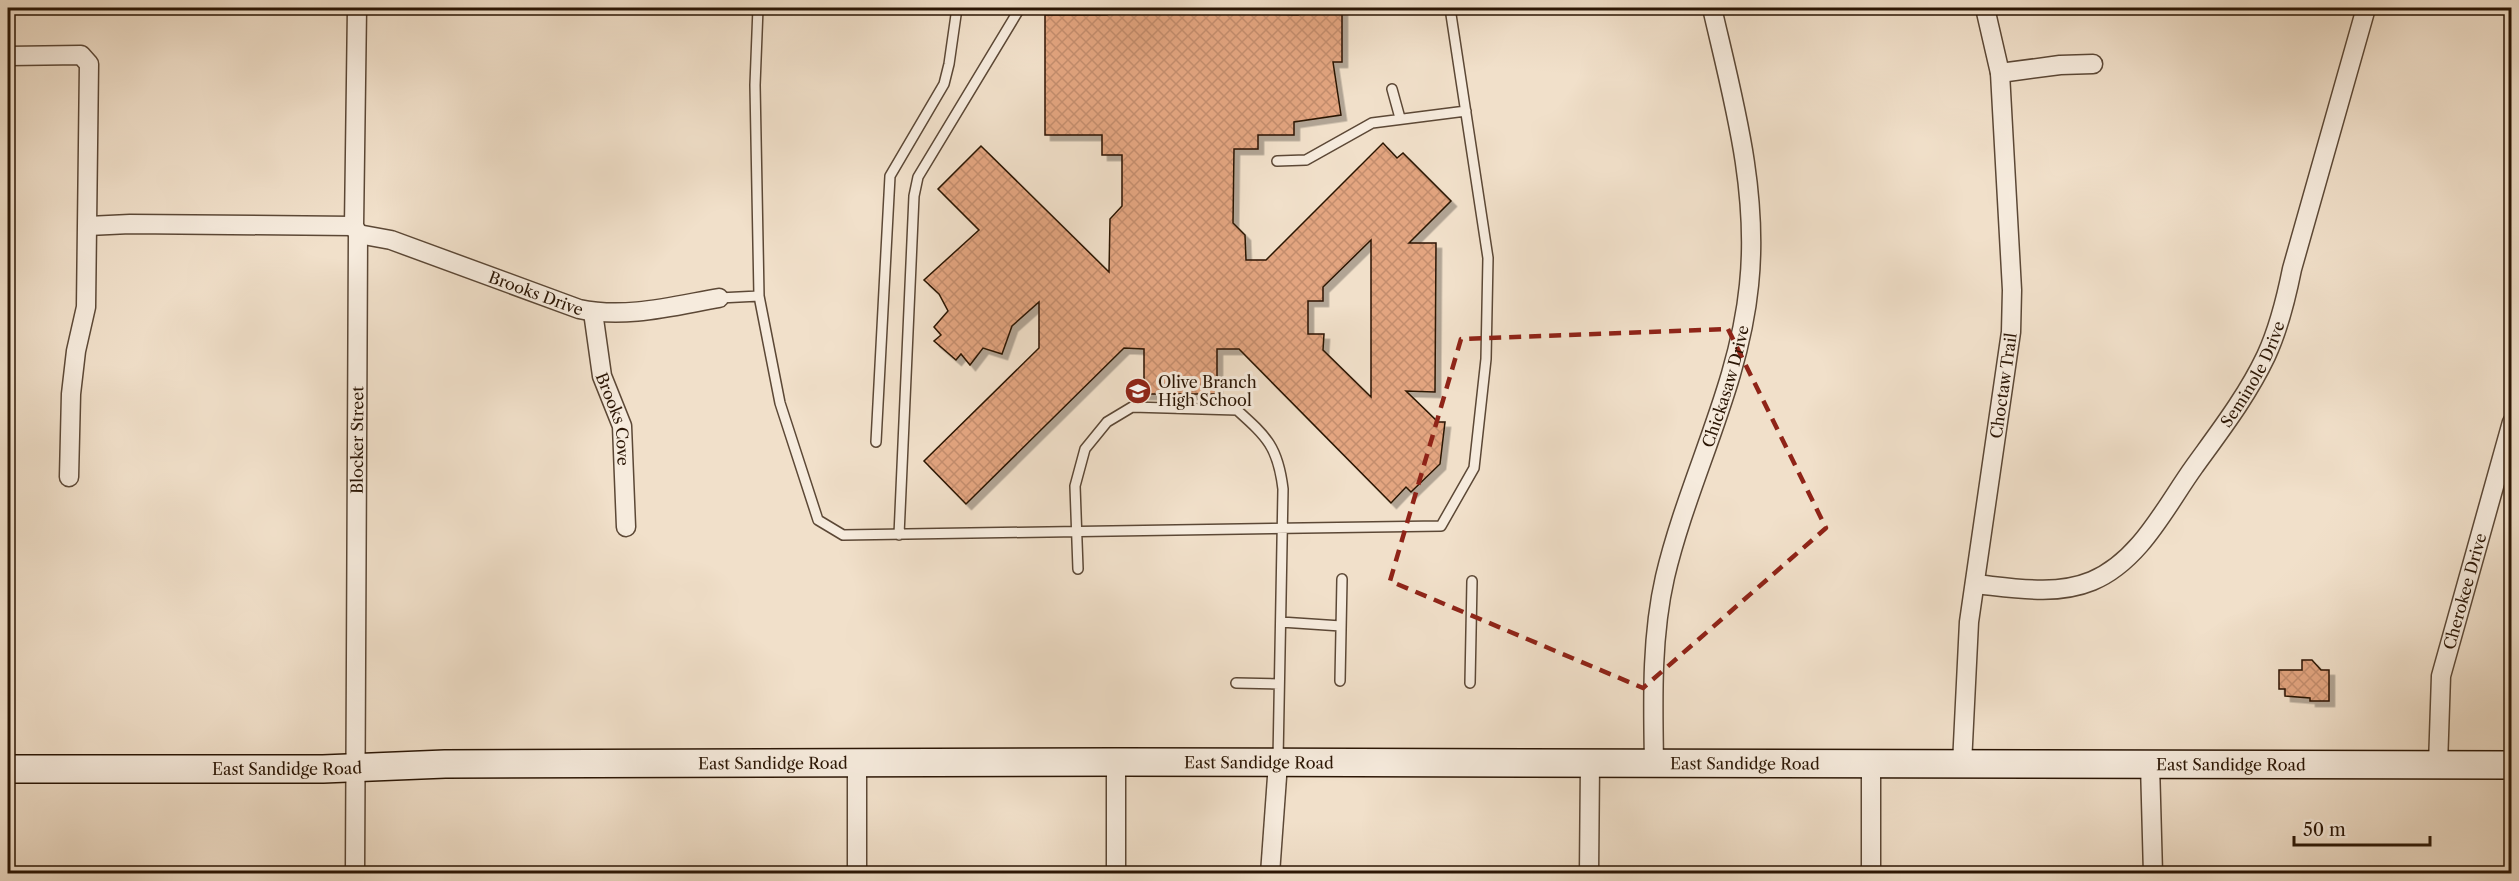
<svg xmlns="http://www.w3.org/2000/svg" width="2519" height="881" font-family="'Libre Caslon Text',serif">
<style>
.building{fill:url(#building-cross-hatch);stroke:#2b1605;stroke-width:1.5;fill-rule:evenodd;filter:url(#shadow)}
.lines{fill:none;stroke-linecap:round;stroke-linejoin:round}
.lane-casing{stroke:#5c4836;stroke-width:12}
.street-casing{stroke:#5c4836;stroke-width:21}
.secondary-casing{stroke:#2b1605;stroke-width:30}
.lane{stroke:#f6ebdd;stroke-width:9}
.street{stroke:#f6ebdd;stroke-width:18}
.secondary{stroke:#f6ebdd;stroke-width:27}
.marked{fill:none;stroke:#8f2418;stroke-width:4.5;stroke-dasharray:12 8;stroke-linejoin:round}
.labels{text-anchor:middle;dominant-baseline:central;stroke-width:6;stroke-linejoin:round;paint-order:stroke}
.street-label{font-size:16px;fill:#2b1605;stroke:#f6ebdd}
.poi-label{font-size:16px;fill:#2b1605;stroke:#f6ebdd;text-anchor:start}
</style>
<defs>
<pattern id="building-cross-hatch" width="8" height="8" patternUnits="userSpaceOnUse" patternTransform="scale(1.5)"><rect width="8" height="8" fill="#e3a580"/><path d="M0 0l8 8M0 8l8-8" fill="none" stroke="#c38d6d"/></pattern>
<filter id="shadow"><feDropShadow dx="5.5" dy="5.5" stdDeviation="0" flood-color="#0004"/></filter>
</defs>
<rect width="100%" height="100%" fill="#f1e0ca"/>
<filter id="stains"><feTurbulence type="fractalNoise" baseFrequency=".00333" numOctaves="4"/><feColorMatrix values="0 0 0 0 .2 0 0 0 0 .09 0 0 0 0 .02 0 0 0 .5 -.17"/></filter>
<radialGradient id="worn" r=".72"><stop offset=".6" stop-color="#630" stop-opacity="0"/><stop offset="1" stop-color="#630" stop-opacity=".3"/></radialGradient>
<path class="building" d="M 1107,8 L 1203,8 L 1203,12 L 1298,15 L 1298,8 L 1342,8 L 1342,62 L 1333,62 L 1341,115 L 1294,122 L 1294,135 L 1258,135 L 1258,149 L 1234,149 L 1233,223 L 1245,235 L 1246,260 L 1266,260 L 1383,143 L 1397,158 L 1403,153 L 1451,201 L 1409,243 L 1436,243 L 1435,392 L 1406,391 L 1438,422 L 1445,422 L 1440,464 L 1411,492 L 1406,487 L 1391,503 L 1239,349 L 1217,349 L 1217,394 L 1144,394 L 1144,349 L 1124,348 L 966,504 L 924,461 L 1039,348 L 1039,302 L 1012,326 L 1002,354 L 983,348 L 970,365 L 961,354 L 956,360 L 934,341 L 941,335 L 934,327 L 948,311 L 939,294 L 924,280 L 979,230 L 938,189 L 981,146 L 1109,272 L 1110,219 L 1122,206 L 1122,155 L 1102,155 L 1102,135 L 1045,135 L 1045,15 L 1107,15 ZM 1371,240 L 1371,397 L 1323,350 L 1324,334 L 1308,334 L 1308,301 L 1323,301 L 1323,287 Z
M 2302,660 L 2312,660 L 2321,670 L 2329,670 L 2329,701 L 2310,701 L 2310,698 L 2285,696 L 2285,689 L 2279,689 L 2279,670 L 2302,670 Z"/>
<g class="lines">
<defs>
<path id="lane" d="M 758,8 L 755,85 L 759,296
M 1392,89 L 1400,118
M 1277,161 L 1306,160 L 1372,123 L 1466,111
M 719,298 L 759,296 L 780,403 L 818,520 L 843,535 L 1441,526 L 1474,468 L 1486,359 L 1488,258 L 1450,8
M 876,442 L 890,176 L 944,84 L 949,64 L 957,8
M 899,535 L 914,196 L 918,177 L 1020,8
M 1078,569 L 1075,486 L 1085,449 L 1107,422 L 1132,407 L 1237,410 C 1267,437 1278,447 1283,489 L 1278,760
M 1281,622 L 1341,626
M 1340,681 L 1342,579
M 1236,683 L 1279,684
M 1470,683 L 1472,581"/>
<g id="street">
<path d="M 8,56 L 81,55 L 89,64 L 86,307 L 76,351 L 71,394 L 69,477"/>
<path d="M 2000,73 L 2060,65 L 2093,64"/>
<path d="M 88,226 L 130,224 L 354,226"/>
<path id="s1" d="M 358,234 L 391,240 L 579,309 C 626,319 673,306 719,298"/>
<path id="s2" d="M 593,312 L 602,376 L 622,426 L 626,527"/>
<path id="s3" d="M 1975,584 C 2014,588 2056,596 2092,581 C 2140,561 2166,506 2194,467 C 2220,431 2247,396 2266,356 C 2279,328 2286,299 2292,269 L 2366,8"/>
<path id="s4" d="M 1654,763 C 1653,702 1651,638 1665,577 C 1688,479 1739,387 1749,285 C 1759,190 1733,99 1712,8"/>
<path d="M 857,764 L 857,874"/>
<path id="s5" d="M 1962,764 L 1969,622 L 2011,332 L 2012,290 L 2000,73 L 1985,8"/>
<path d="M 2150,764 L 2153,874"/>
<path id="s6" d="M 2438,765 L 2441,676 L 2512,422"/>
<path id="s7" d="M 355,874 L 358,234 L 354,226 L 357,8"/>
<path d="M 1116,874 L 1116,762"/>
<path d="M 1270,874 L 1278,763"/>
<path d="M 1589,874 L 1590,763"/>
<path d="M 1871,874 L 1871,764"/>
</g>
<g id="secondary">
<path id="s8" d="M 8,769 L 323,769 L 445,764 L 1116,762 L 2512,765"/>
</g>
</defs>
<use href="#lane" class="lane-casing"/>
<use href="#street" class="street-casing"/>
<use href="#secondary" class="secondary-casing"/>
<use href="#lane" class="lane"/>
<use href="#street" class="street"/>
<use href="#secondary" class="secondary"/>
</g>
<path class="marked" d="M 1728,329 L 1826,528 L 1643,688 L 1390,581 L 1461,339 Z"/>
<defs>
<symbol id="school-disc" viewBox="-11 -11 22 22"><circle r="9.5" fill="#8f2418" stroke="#f6ebdd"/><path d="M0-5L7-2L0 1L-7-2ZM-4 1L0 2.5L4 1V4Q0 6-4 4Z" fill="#fff"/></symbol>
</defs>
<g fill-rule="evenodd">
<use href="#school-disc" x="1123" y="376" width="30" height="30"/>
</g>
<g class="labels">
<g class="street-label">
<text stroke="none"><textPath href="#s1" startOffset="188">Brooks Drive</textPath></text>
<text stroke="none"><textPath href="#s3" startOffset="384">Seminole Drive</textPath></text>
<text stroke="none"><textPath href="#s4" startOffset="387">Chickasaw Drive</textPath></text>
<text stroke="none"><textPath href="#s5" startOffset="381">Choctaw Trail</textPath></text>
<text stroke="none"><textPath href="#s2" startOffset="110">Brooks Cove</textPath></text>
<text stroke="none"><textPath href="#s7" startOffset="434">Blocker Street</textPath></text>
<text stroke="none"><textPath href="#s6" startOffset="177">Cherokee Drive</textPath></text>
<text stroke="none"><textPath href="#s8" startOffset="1251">East Sandidge Road</textPath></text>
<text stroke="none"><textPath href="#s8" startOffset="1737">East Sandidge Road</textPath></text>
<text stroke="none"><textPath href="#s8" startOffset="765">East Sandidge Road</textPath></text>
<text stroke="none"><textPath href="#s8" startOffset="2223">East Sandidge Road</textPath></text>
<text stroke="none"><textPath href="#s8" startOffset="279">East Sandidge Road</textPath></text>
</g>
<g class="poi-label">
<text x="1158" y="382">Olive Branch<tspan x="1158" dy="18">High School</tspan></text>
</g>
</g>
<rect width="2519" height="881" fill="none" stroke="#f1e0ca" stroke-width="30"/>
<rect x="9" y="9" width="2501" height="863" fill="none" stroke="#2b1605" stroke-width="3"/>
<rect x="15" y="15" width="2489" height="851" fill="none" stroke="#2b1605" stroke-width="1.5"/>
<path d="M2294 836v9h136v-9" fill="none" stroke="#2b1605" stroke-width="3"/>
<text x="2303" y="836" font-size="18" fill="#2b1605" stroke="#f6ebdd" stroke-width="4.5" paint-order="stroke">50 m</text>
<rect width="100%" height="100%" filter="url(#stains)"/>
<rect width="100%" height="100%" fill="url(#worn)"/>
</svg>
